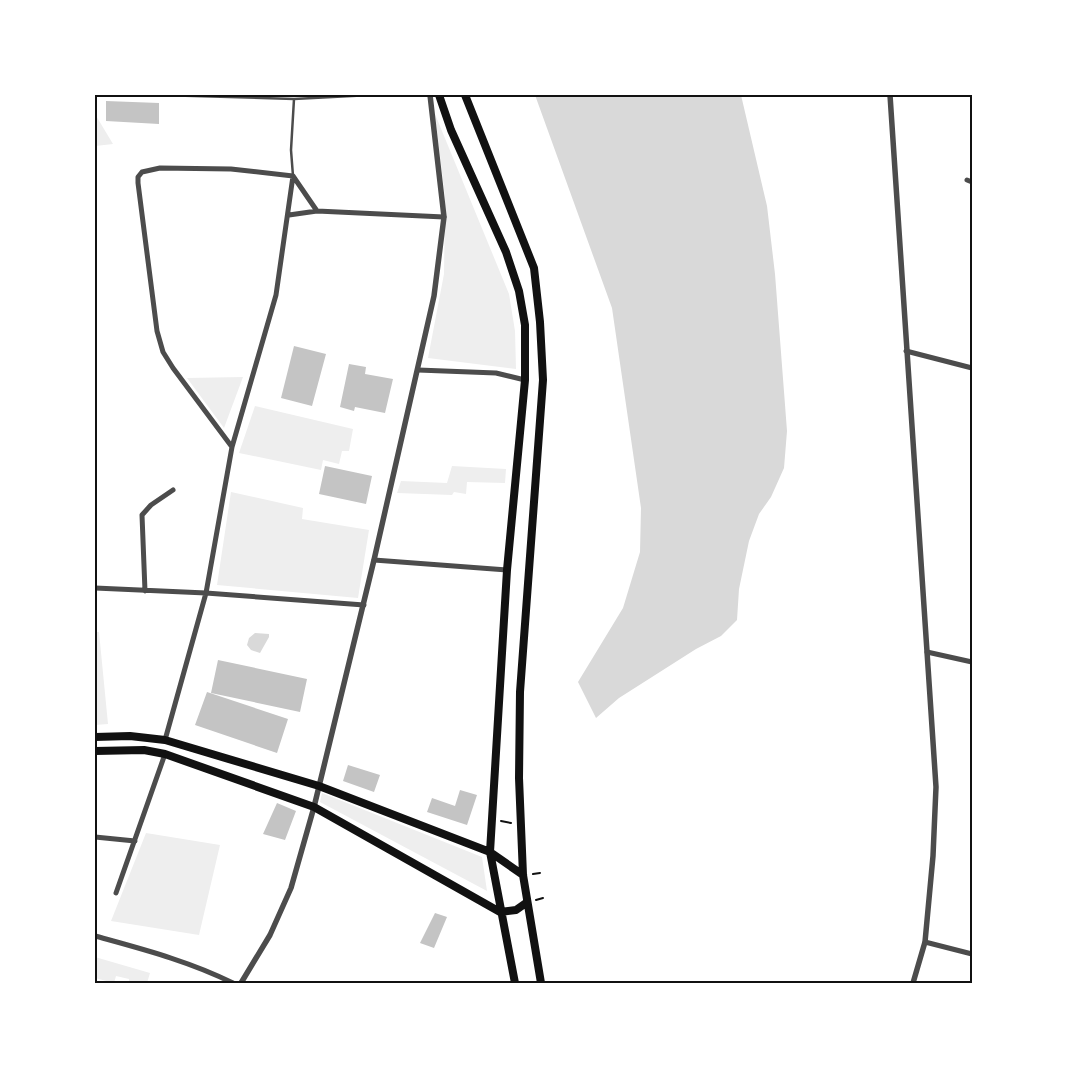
<svg xmlns="http://www.w3.org/2000/svg" width="1067" height="1078" font-family="'Asap Condensed',sans-serif">
<style>
.green{fill:#eee}
.water{fill:#d9d9d9}
.building{fill:#c4c4c4}
.lines{fill:none;stroke-linecap:round;stroke-linejoin:round}
.path{stroke:#111;stroke-width:2}
.service{stroke:#4c4c4c;stroke-width:2.5}
.minor{stroke:#4c4c4c;stroke-width:5}
.tertiary{stroke:#4c4c4c;stroke-width:5.5}
.primary{stroke:#111;stroke-width:8}
.neatline{fill:none;stroke:#111;stroke-width:2}
</style>
<rect width="100%" height="100%" fill="#fff"/>
<path class="green" d="M 95,114 L 113,144 L 95,146 Z
M 435,114 L 509,294 L 515,331 L 516,369 L 428,358 L 444,274 L 445,197 Z
M 243,377 L 224,428 L 187,378 Z
M 255,406 L 353,429 L 349,451 L 342,451 L 339,464 L 323,460 L 321,470 L 239,453 Z
M 452,466 L 506,469 L 505,483 L 467,482 L 466,494 L 454,492 L 452,495 L 397,493 L 401,481 L 447,483 Z
M 231,492 L 303,508 L 302,519 L 369,530 L 358,598 L 217,585 Z
M 95,632 L 99,632 L 108,724 L 95,725 Z
M 322,793 L 482,857 L 487,891 L 320,802 Z
M 146,833 L 220,845 L 199,935 L 111,921 Z
M 95,957 L 150,973 L 147,983 L 129,983 L 129,979 L 116,976 L 114,983 L 95,978 Z"/>
<path class="water" d="M 535,95 L 741,95 L 767,206 L 775,274 L 787,431 L 784,468 L 771,497 L 759,514 L 749,541 L 739,589 L 737,620 L 721,636 L 696,649 L 619,698 L 596,718 L 578,682 L 623,608 L 640,552 L 641,508 L 612,308 Z
M 255,633 L 269,634 L 269,637 L 260,653 L 251,650 L 247,645 L 249,638 Z"/>
<path class="building" d="M 106,101 L 159,103 L 159,124 L 106,121 Z
M 294,346 L 326,354 L 312,406 L 281,398 Z
M 349,364 L 366,367 L 365,374 L 393,379 L 385,413 L 355,407 L 354,411 L 340,407 Z
M 325,466 L 372,476 L 366,504 L 319,494 Z
M 218,660 L 307,679 L 300,712 L 211,693 Z
M 207,692 L 288,719 L 277,753 L 195,725 Z
M 348,765 L 380,775 L 374,792 L 343,781 Z
M 460,790 L 477,795 L 467,825 L 427,812 L 432,798 L 455,806 Z
M 277,803 L 296,811 L 285,840 L 263,834 Z
M 435,913 L 447,917 L 434,948 L 420,943 Z"/>
<g class="lines">
<path class="path" d="M 501,821 L 511,823
M 533,874 L 540,873
M 536,900 L 543,898"/>
<path class="service" d="M 159,95 L 294,99 L 371,95
M 293,176 L 291,150 L 294,99"/>
<path class="minor" d="M 967,180 L 972,182
M 289,215 L 317,211
M 906,351 L 972,368
M 418,370 L 496,373 L 525,380
M 232,447 L 173,368 L 163,352 L 157,331 L 138,183 L 138,177 L 142,172 L 160,168 L 231,169 L 293,176 L 317,211 L 444,217
M 374,560 L 507,570
M 95,588 L 206,593 L 364,605
M 145,591 L 142,515 L 151,505 L 173,490
M 927,652 L 972,662
M 165,740 L 206,593 L 232,447 L 276,295 L 293,176
M 95,837 L 135,841
M 116,893 L 165,754
M 95,936 C 142,949 189,961 233,983
M 925,942 L 972,954"/>
<path class="tertiary" d="M 890,95 L 936,787 L 933,856 L 925,942 L 913,983
M 241,983 L 270,935 L 291,888 L 314,807 L 374,560 L 434,296 L 444,217 L 430,95"/>
<path class="primary" d="M 439,95 L 451,130 L 506,252 L 519,291 L 525,325 L 525,380 L 507,570 L 490,852 L 515,983
M 465,95 L 534,268 L 540,322 L 543,380 L 520,692 L 519,778 L 523,875 L 541,983
M 95,737 L 130,736 L 165,740 L 319,786 L 490,852 L 523,875
M 95,751 L 144,750 L 165,754 L 314,807 L 500,912 L 516,910 L 526,903"/>
</g>
<rect width="1067" height="1078" fill="none" stroke="#ffffff" stroke-width="192"/>
<rect x="96" y="96" width="875" height="886" class="neatline"/>
</svg>
